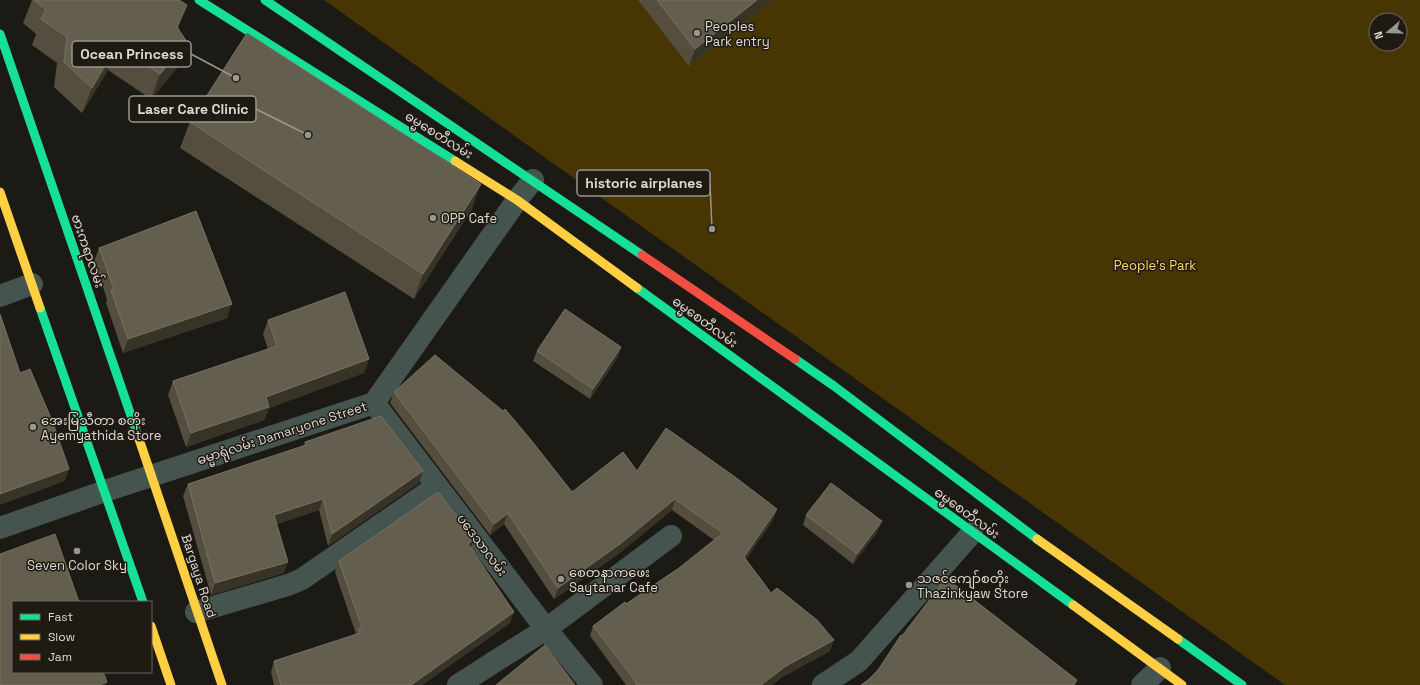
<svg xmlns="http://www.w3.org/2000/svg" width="1420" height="685" font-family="'Space Grotesk','Noto Sans Myanmar',sans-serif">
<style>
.green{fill:#473603;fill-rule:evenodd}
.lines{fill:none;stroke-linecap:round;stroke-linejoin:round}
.street{stroke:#465450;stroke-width:22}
.fast{stroke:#16e098;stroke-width:9}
.slow{stroke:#ffcf43;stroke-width:9}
.jam{stroke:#f24e42;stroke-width:9}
.wall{fill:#554e3e}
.shaded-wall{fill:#383327}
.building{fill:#645e4e;stroke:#777163}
.poi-dot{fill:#999791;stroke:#1f1b12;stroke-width:1.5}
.labels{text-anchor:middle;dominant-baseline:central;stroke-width:3;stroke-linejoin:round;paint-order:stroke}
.poi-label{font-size:13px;fill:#dddad4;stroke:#1f1b12;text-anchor:start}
.street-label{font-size:13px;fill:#dddad4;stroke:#1f1b12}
.park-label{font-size:13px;fill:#fdd470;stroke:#1f1b12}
.leader{fill:none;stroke:#999791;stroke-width:1.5}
.callout-dot{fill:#999791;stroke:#1f1b12;stroke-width:1.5}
.callout{fill:#1f1b12;stroke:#999791;stroke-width:1.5}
.callout-label{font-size:14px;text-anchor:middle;font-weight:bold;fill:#dddad4}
</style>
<rect width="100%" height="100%" fill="#1c1a15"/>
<path class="green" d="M 324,0 L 1420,0 L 1420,685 L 1285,685 ZM 1376,20 L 1400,20 L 1400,44 L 1376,44 Z"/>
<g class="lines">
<path class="street" d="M 0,296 L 32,284
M 374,403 L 546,629 L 592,685
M 0,528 L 105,491 L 374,403 L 517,200 L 533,180
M 196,612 L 288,585 L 302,579 L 437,486
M 458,685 L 546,629 L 671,536
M 823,685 L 859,661 L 972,533
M 1142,685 L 1160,668"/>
<path class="fast" d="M 199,0 L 455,161
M 265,0 L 642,255
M 0,34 L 139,439
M 637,288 L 1073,605
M 40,308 L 143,602
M 795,359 L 834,386 L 1037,539
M 1178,639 L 1242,685"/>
<path class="slow" d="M 455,161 L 517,200 L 637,288
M 0,192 L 40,308
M 139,439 L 222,685
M 1037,539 L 1178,639
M 1073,605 L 1182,685
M 151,626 L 171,685"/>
<path class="jam" d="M 642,255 L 795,359"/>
</g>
<path class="wall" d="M 32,0 L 179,0 L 178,67 L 151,99 L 108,70 L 82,113 L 54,87 L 57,63 L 32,45 L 36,34 L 23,23 Z
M 638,0 L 773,0 L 689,66 Z
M 190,122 L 472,209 L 414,299 L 180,148 Z
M 99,248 L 227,318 L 123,353 L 106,303 L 107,299 L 94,261 Z
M 268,320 L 369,359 L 364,373 L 269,408 L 264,420 L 186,447 L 168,395 L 173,381 L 268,349 L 263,334 Z
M 621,347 L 618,357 L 590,399 L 533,361 L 537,351 Z
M 394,392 L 572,492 L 637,471 L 777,509 L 773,520 L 746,559 L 771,593 L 830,651 L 782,677 L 772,685 L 626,685 L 590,636 L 593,626 L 679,568 L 714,540 L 672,510 L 617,555 L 554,599 L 504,524 L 490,535 L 390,403 Z
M 305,442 L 419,483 L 328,546 L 319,510 L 276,524 L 284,573 L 211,595 L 183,496 L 188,484 L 304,446 Z
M 806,515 L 878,531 L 853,564 L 803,525 Z
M 474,539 L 471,548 L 510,623 L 422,685 L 274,685 L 271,672 L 274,661 L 356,635 L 356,634 L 335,572 L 339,561 Z"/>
<path class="shaded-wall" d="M 757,0 L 773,0 L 689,66 L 695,49 Z
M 187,5 L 177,31 L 177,27 Z
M 187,42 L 178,67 L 151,99 L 160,74 Z
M 117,45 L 108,70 L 82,113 L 92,88 Z
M 481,184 L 472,209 L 414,299 L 423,274 Z
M 232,304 L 227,318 L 123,353 L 128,339 Z
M 621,347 L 618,357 L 590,399 L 593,389 Z
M 369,359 L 364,373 L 269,408 L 264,420 L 186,447 L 191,433 L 266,397 Z
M 69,469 L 65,481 L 0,505 L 0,494 Z
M 423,471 L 419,483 L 328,546 L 332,534 Z
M 323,499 L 319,510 L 269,527 L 274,515 Z
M 675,499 L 672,510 L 617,555 L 554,599 L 558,588 Z
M 777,509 L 773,520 L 740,568 L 744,557 Z
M 508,513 L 504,524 L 490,535 L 494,524 Z
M 882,521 L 878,531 L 853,564 L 857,554 Z
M 474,539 L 470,550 L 468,544 Z
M 288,562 L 284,573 L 211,595 L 215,583 Z
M 514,612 L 510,623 L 422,685 L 411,685 Z
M 834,640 L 830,651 L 782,677 L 772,685 L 761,685 L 786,666 Z
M 107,682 L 106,685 L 99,685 Z"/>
<path class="building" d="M 34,0 L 179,0 L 187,5 L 177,27 L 187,42 L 160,74 L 117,45 L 92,88 L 64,62 L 67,37 L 41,19 L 46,10 Z
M 657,0 L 757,0 L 695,49 Z
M 247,33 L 481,184 L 423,274 L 190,122 Z
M 196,211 L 232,304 L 128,339 L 111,290 L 114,289 L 99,248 Z
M 345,292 L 369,359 L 266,397 L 269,407 L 191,433 L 173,381 L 277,346 L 268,320 Z
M 565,309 L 621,347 L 593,389 L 537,351 Z
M 0,314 L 20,373 L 30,369 L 53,423 L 69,469 L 0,494 Z
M 435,355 L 503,411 L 505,409 L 531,440 L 572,492 L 623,452 L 637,471 L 666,428 L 735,477 L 777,509 L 744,557 L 771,593 L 777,588 L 817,620 L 834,640 L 786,666 L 761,685 L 637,685 L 631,675 L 593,626 L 625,602 L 626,604 L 679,568 L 723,533 L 675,499 L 620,544 L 558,588 L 508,513 L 494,524 L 394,392 Z
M 381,416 L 423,471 L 332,534 L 323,499 L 274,515 L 288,562 L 215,583 L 188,484 L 306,445 L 305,442 Z
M 831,483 L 882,521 L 857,554 L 806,515 Z
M 438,492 L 474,539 L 468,544 L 514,612 L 411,685 L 281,685 L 274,661 L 360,633 L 358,629 L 362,628 L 339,561 Z
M 55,534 L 79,602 L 13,602 L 13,672 L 103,672 L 107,682 L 99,685 L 0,685 L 0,554 Z
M 946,578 L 1077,680 L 1074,685 L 861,685 L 868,680 L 878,670 L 901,635 L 902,636 Z
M 545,645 L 575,685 L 496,685 Z"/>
<g class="poi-dot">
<circle cx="697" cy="33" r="4"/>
<circle cx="433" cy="218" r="4"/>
<circle cx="33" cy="427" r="4"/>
<circle cx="77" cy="551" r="4"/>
<circle cx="561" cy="579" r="4"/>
<circle cx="909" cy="585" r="4"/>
</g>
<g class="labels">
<g class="poi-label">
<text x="705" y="26">Peoples<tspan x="705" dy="15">Park entry</tspan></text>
<text x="441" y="218">OPP Cafe</text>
<text x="41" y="420">အေးမြသီတာ စတိုး<tspan x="41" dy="15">Ayemyathida Store</tspan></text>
<text x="77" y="565" text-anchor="middle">Seven Color Sky</text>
<text x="569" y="572">စေတနာကဖေး<tspan x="569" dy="15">Saytanar Cafe</tspan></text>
<text x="917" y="578">သဇင်ကျော်စတိုး<tspan x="917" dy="15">Thazinkyaw Store</tspan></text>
</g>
<g class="street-label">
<text transform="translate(439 135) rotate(32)">ဓမ္မစေတီလမ်း</text>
<text transform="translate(88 251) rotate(71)">ဗားကရာလမ်း</text>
<text transform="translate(705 322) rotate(36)">ဓမ္မစေတီလမ်း</text>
<text transform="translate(282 433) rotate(-18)">ဓမ္မာရုံလမ်း Damaryone Street</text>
<text transform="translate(967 513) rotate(36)">ဓမ္မစေတီလမ်း</text>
<text transform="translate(482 545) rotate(53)">ပဒေသာလမ်း</text>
<text transform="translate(199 576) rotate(72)">Bargaya Road</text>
</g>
<g class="park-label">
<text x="1155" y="265">People's Park</text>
</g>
</g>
<path class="leader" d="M236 78L191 54M308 135L256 109M712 229L710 183"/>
<g class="callout-dot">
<circle cx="236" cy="78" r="4"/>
<circle cx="308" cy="135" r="4"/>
<circle cx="712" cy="229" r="4"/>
</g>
<g class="callout">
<rect x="72" y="41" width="119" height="26" rx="4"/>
<rect x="129" y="96" width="127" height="26" rx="4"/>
<rect x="577" y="170" width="133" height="26" rx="4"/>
</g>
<g class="callout-label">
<text x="132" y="59">Ocean Princess</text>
<text x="193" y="114">Laser Care Clinic</text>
<text x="644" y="188">historic airplanes</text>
</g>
<rect x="12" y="601" width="140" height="72" fill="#1f1b12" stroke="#6b6760"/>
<rect x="20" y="614" width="20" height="6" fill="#16e098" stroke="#6b6760"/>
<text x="48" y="621" font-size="12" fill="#dddad4">Fast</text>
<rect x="20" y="634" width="20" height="6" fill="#ffcf43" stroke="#6b6760"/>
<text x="48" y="641" font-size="12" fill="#dddad4">Slow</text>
<rect x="20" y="654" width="20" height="6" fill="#f24e42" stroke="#6b6760"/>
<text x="48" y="661" font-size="12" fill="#dddad4">Jam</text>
<g transform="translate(1388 32) rotate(251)"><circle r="19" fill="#1f1b12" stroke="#6b6760"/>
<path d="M0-3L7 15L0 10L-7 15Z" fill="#999791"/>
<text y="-6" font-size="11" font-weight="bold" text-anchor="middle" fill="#dddad4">N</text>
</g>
</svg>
